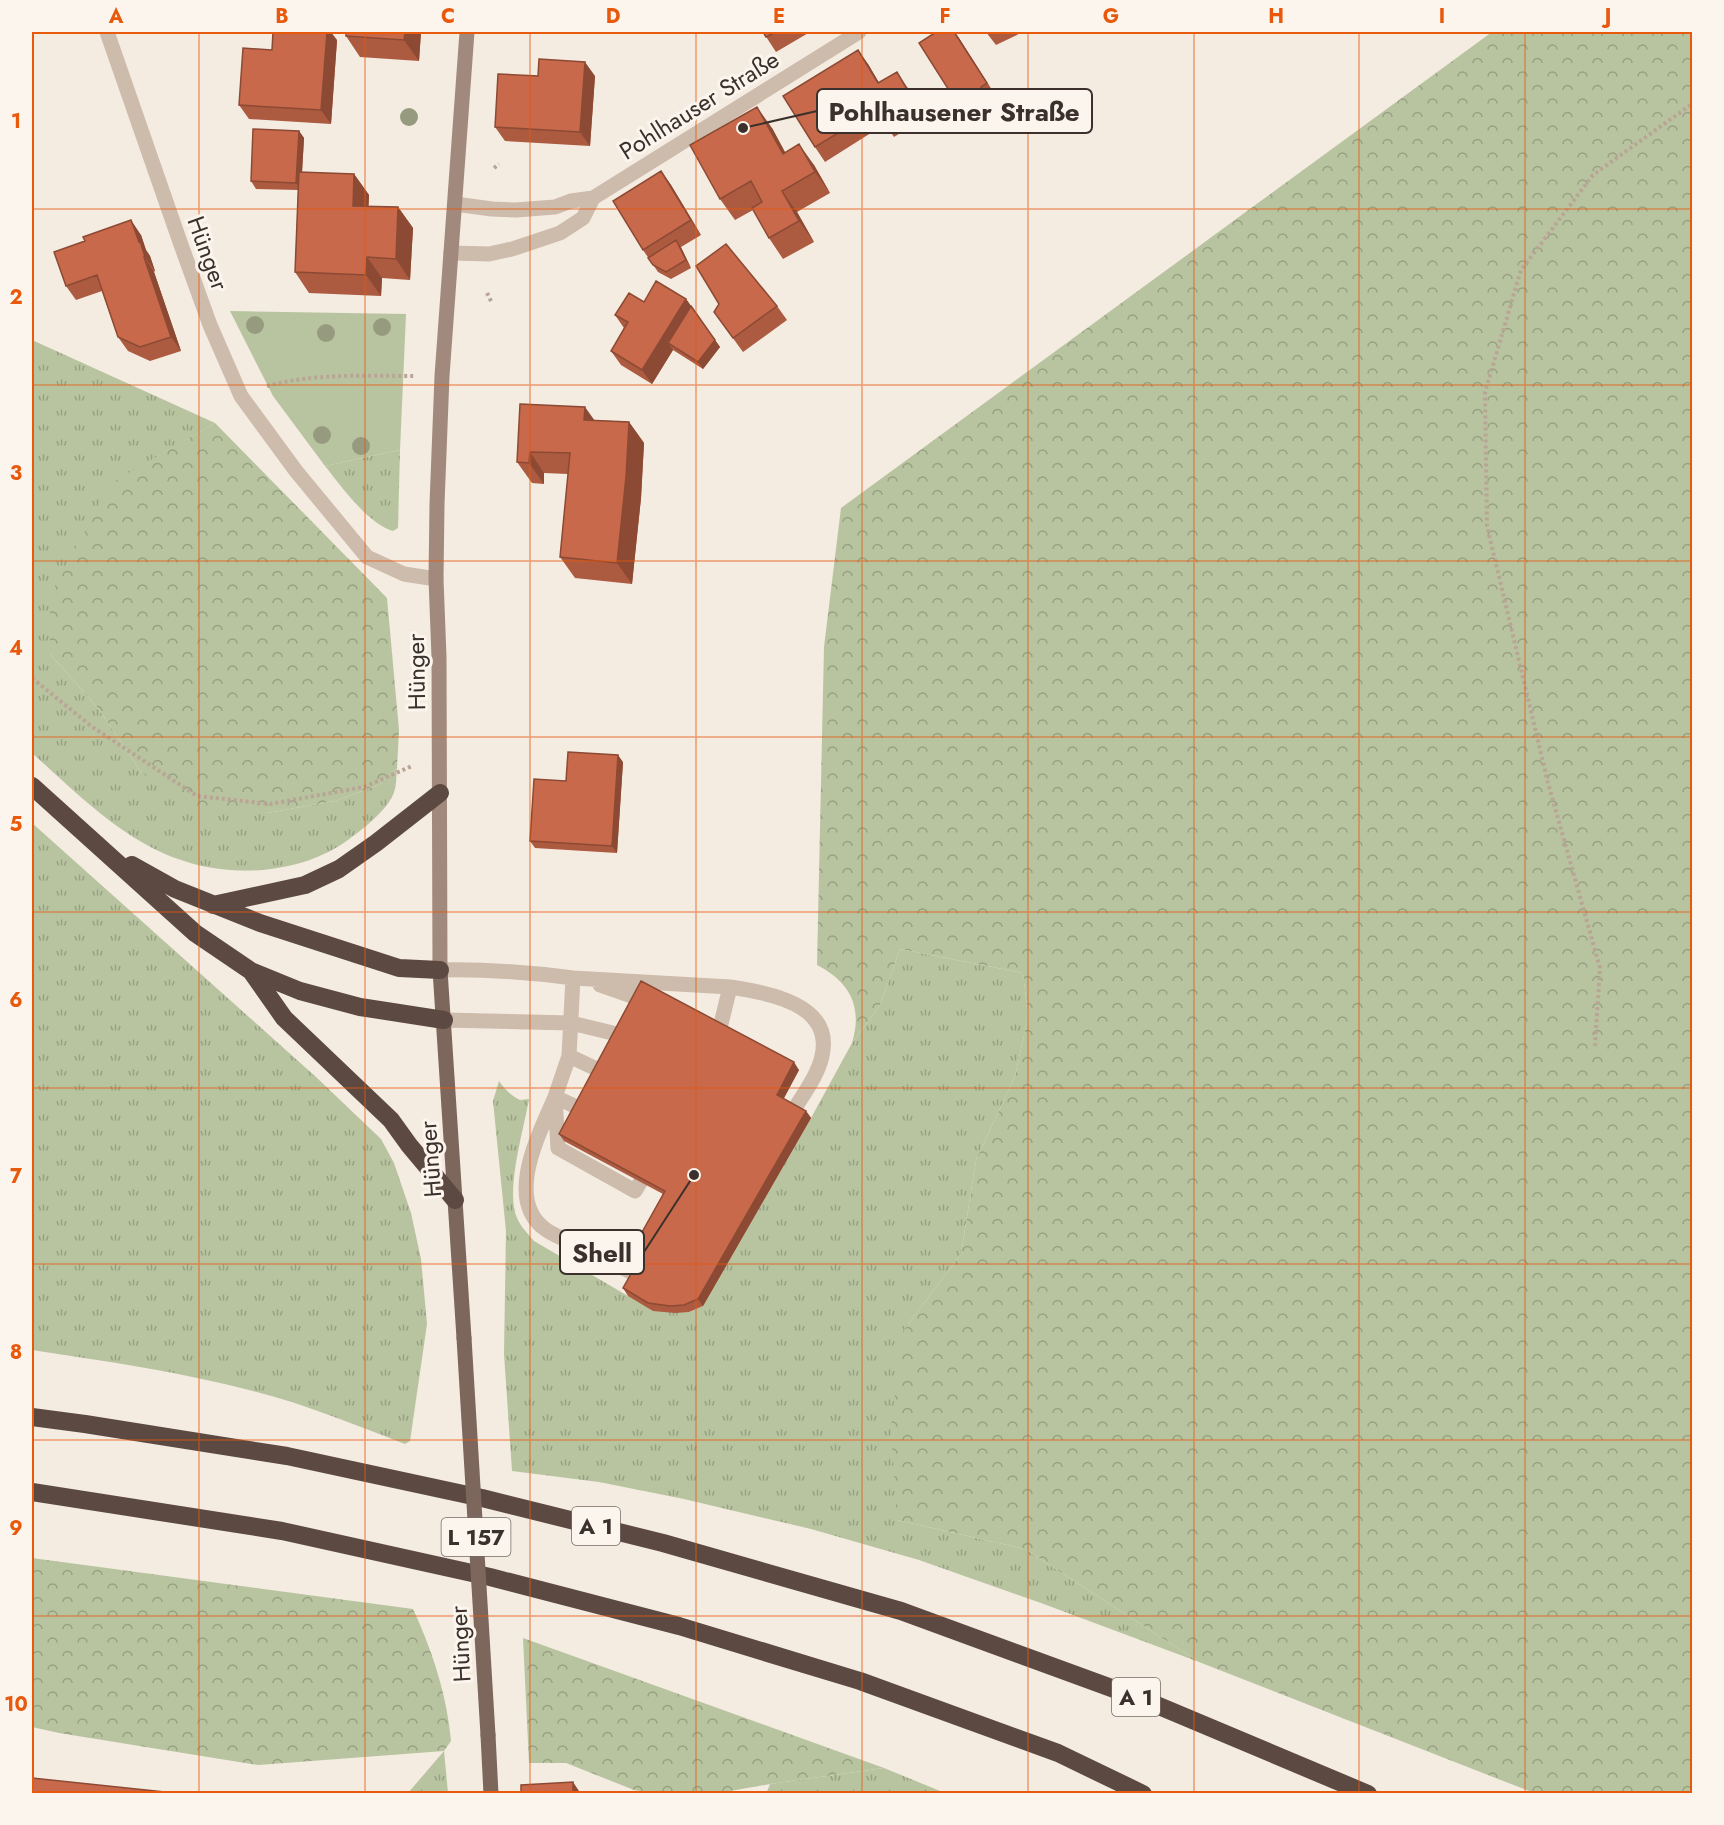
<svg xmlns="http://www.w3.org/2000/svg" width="1724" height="1825" font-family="Jost,sans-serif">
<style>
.grass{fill:url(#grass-tufts)}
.forest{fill:url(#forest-crowns)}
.green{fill:#b8c4a0}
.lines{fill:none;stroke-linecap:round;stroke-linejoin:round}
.path{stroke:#b9a596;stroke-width:4;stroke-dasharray:3 3;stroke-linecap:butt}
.service{stroke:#cdbbac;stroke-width:15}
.tertiary{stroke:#cdbbac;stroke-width:15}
.secondary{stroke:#a18a7d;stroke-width:15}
.primary{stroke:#7d675c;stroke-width:15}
.motorway{stroke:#5c4a42;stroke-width:18}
.primary-bridge{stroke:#7d675c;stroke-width:15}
.tree{fill:#969b7f}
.wall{fill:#ac5a40}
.shaded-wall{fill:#8c4a34}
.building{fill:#c8694b;stroke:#8c4a34;stroke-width:1.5}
.grid{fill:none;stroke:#e8590c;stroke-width:1.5;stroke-opacity:0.55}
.labels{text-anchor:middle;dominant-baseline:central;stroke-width:6;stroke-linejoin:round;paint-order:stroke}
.shield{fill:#fbf5ee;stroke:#756b66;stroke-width:1.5}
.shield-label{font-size:22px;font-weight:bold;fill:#3b302b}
.street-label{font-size:24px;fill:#3b302b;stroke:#fbf5ee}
.leader{fill:none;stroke:#3b302b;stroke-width:2}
.callout-dot{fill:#3b302b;stroke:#fbf5ee;stroke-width:2}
.callout{fill:#fbf5ee;stroke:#3b302b;stroke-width:2}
.callout-label{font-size:26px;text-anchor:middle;font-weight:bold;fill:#3b302b}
.neatline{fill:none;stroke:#e8590c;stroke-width:2}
.grid-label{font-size:20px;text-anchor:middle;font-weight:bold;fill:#e8590c}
</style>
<defs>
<pattern id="grass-tufts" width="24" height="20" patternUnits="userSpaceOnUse" patternTransform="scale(1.5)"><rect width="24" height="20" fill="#b8c4a0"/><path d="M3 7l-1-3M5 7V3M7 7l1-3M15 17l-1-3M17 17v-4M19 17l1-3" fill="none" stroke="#97a083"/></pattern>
<pattern id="forest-crowns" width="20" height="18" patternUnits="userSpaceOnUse" patternTransform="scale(1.5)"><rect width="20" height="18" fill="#b8c4a0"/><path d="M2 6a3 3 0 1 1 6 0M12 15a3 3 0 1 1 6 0" fill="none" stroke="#97a083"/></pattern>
</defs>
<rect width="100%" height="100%" fill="#f4ebe1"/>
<path class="grass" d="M 32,340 L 215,423 L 111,484 L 50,654 L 98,708 L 141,772 L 267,813 L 335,801 L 379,785 L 397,768 C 396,776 397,787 393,795 C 385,812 363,829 348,840 C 324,858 293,867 263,870 C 159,877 103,817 32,753 Z
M 400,450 L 398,528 L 393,531 C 367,523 342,487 325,466 Z
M 32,823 L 316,1077 L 381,1139 L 394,1163 L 411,1213 L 421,1259 L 427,1324 L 410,1441 L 405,1444 C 355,1425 305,1404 253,1391 C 181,1372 105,1361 32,1350 Z
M 900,949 L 1023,973 L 1028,1017 L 1015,1076 L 976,1160 L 961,1254 L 903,1331 L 897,1520 L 1025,1549 L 1199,1662 L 1041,1603 L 919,1560 L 811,1529 L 684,1499 L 599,1482 L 512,1471 L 504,1354 L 506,1231 L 493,1101 L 499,1081 C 505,1090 511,1095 520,1100 L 529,1099 C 524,1128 505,1192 517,1218 C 521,1227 528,1234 534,1241 L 628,1296 L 689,1312 L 703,1306 L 811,1118 L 852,1043 L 880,1005 Z
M 444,1751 L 448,1793 L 408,1793 Z
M 884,1768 L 945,1793 L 766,1794 L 770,1784 Z"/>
<path class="forest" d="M 1492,32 L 1692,32 L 1692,1793 L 1534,1793 L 1199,1662 L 1025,1549 L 897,1520 L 891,1426 L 903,1331 L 961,1254 L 976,1160 L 1015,1076 L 1028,1017 L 1023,973 L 900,949 L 880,1005 L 852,1043 C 863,1007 850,982 817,965 L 824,647 L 841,508 Z
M 215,423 L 387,598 L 399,730 L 397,768 L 379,785 L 335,801 L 267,813 L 191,807 L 141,772 L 98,708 L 50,654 L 50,595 L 111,483 Z
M 32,1558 L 413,1609 C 432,1650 447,1695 451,1741 L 444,1751 L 258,1765 L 59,1733 L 32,1727 Z
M 523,1638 L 884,1768 L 770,1784 L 719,1793 L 658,1794 L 634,1790 L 566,1763 L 529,1763 Z"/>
<path class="green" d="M 230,311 L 406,314 L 400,450 L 325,466 L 273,396 Z"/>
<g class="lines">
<path class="path" d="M 494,168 L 499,164
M 487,293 L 492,303
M 267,386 C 315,373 365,376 414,376
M 32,678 L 91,726 L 197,796 L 270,804 L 364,787 L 412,766
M 1595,1046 L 1600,968 L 1548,783 L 1487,526 L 1485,392 L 1521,270 L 1593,175 L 1692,104"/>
<path class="service" d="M 440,970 C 486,969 527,972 573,978
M 600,985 L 640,999
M 730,987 C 767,993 834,1003 822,1056 C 818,1075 804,1093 794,1110
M 444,1020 L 571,1023 L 621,1035
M 569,1056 L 601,1071
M 581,1109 L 555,1097 C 540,1132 504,1199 545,1229 C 553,1235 564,1239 573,1243 C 595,1254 617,1265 639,1276
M 641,1181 L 635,1191 L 558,1148 L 555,1097 L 569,1056 L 573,978 L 730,987 L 720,1028"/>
<path class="tertiary" d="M 107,32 L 180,242 L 210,325 L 241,396 L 296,471 L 367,557 L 404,574 L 436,579
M 455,204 L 492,209 L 516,210 L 555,207 L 571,201 L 593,198 L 859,32
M 451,253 L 489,254 L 512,249 L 560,233 L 583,218 L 593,198"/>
<path class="secondary" d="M 440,970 L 439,657 L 436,579 L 437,504 L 442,376 L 467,32"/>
<path class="primary" d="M 440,970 L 464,1338
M 488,1735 L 491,1794"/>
<path class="motorway" d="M 32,786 L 195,933 L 251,971 L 300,991 L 360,1007 L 444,1020
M 132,865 L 175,889 L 260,923 L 399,968 L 440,970
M 213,905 L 305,885 L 339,869 L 376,843 L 440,793
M 251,971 L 284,1018 L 391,1120 L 409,1145 L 455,1200
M 32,1417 L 85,1424 L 287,1456 L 482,1498 L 663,1543 L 901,1611 L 1147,1701 L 1368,1794
M 32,1492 L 282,1531 L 490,1577 L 679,1626 L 860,1681 L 1058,1753 L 1143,1794"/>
<path class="primary-bridge" d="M 464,1338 L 488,1735"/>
</g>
<g class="tree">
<circle cx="409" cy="117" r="9"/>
<circle cx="255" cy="325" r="9"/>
<circle cx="382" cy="327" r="9"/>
<circle cx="326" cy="333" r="9"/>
<circle cx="322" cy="435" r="9"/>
<circle cx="361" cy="446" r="9"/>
</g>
<path class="wall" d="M 421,32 L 419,61 L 360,57 L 346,36 Z
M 763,32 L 810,32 L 776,52 Z
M 936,32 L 955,32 L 997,98 L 991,101 L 994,107 L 976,119 L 972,113 L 967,117 L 957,103 Z
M 986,32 L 1023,32 L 996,45 Z
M 337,40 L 331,124 L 249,119 L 239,105 L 272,50 Z
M 868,64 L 879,83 L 907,87 L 926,117 L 894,137 L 885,124 L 825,162 L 815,147 Z
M 538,76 L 595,76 L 590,146 L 505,141 L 495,127 Z
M 772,128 L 785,152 L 814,165 L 830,193 L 797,212 L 814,242 L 783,259 L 769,238 L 753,210 L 735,220 L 720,199 Z
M 299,131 L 304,138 L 302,172 L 354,174 L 369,195 L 368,206 L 398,207 L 413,228 L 410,280 L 382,278 L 381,296 L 309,293 L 295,272 L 298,190 L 256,189 L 251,181 Z
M 661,171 L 671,185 L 701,235 L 681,247 L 691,268 L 671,279 L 658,272 L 643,250 Z
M 141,235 L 146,250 L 150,256 L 155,271 L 154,272 L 181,351 L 150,361 L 128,351 L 118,337 L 102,291 L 76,300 L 66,286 Z
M 686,299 L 720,347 L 703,369 L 673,350 L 652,384 L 621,365 L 611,351 L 624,328 L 615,315 L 644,302 Z
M 719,304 L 777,306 L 787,320 L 743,352 L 714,312 Z
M 520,404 L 594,420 L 629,422 L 644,443 L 641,498 L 632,584 L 575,578 L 560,557 L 568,474 L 544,473 L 544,484 L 532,483 L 517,462 Z
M 623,762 L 617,853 L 535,848 L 530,841 L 566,781 Z
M 799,1070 L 783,1099 L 806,1111 L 811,1118 L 703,1306 L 689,1312 L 675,1313 L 653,1311 L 628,1296 L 623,1288 L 643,1252 L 641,1251 L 636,1243 L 663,1194 L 564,1141 L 559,1134 Z"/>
<path class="shaded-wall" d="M 327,32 L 331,32 L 337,40 L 331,124 L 321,110 Z
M 405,32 L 421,32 L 419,61 L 404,40 Z
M 954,32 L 959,38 L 997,98 L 987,83 Z
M 858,50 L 868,64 L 888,98 L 878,83 Z
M 585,62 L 595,76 L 590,146 L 580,132 Z
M 897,72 L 907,87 L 926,117 L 915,103 Z
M 981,87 L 991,101 L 994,107 L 984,93 Z
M 757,107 L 772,128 L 797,175 L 783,154 Z
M 299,131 L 304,138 L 301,190 L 296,183 Z
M 799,144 L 814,165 L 830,193 L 815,172 Z
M 661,171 L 671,185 L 701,235 L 691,220 Z
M 354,174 L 369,195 L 368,227 L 353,206 Z
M 782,191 L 797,212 L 814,242 L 799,221 Z
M 398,207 L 413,228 L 410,280 L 396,259 Z
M 131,220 L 141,235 L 146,250 L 150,256 L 155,271 L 145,257 L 139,242 Z
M 676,240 L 681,248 L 691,268 L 686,260 Z
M 144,257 L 154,272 L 181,351 L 171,337 Z
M 367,257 L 382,278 L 381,296 L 366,275 Z
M 686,299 L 696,313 L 668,343 L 673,350 L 652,384 L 642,370 Z
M 715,340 L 720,347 L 703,369 L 698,362 Z
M 585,407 L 600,428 L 584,420 Z
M 629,422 L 644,443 L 641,498 L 632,584 L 617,563 Z
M 530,452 L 544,473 L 544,484 L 529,463 Z
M 618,755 L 623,762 L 617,853 L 612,846 Z
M 794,1062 L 799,1070 L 782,1102 L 777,1095 Z
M 806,1111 L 811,1118 L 703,1306 L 698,1299 Z
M 573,1782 L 581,1794 L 573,1794 Z"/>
<path class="building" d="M 273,32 L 327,32 L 321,110 L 239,105 L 243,48 L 272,50 Z
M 346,32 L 405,32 L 404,40 L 346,36 Z
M 763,32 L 776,32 L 766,37 Z
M 936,32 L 954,32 L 987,83 L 981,87 L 984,93 L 966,104 L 962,99 L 957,103 L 919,43 Z
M 858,50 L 878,83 L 897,72 L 915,103 L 884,123 L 876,110 L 815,147 L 783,96 Z
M 539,59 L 585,62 L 580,132 L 495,127 L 498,74 L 538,76 Z
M 757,107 L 783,154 L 799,144 L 815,172 L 782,191 L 799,221 L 769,238 L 752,208 L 762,202 L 751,181 L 720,199 L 690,145 Z
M 253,129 L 299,131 L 296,183 L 251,181 Z
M 661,171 L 691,220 L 643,250 L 613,201 Z
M 299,172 L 354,174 L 353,206 L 398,207 L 396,259 L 367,257 L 366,275 L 295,272 Z
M 131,220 L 139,242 L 140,241 L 145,257 L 144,257 L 171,337 L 140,347 L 118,337 L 97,275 L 66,286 L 54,252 L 85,241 L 83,237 Z
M 676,240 L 686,260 L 666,272 L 653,265 L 648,258 Z
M 726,244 L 777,306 L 733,338 L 714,312 L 719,304 L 696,266 Z
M 656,281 L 686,299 L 642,370 L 611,351 L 628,322 L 615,315 L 629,293 L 644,302 Z
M 691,306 L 715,340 L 698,362 L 668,343 Z
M 520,404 L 585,407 L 584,420 L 629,422 L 626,477 L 617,563 L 560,557 L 570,453 L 530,452 L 529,463 L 517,462 Z
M 568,752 L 618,755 L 612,846 L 530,841 L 534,779 L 566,781 Z
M 641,981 L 794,1062 L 777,1095 L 806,1111 L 698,1299 L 684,1305 L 670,1306 L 648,1303 L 623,1288 L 645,1249 L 636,1243 L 665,1191 L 559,1134 Z
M 32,1778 L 184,1794 L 32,1794 Z
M 573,1782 L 573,1794 L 521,1794 L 521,1785 Z"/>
<path class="grid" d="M 199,32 L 199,1794M 365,32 L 365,1794M 530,32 L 530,1794M 696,32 L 696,1794M 862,32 L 862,1794M 1028,32 L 1028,1794M 1194,32 L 1194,1794M 1359,32 L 1359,1794M 1525,32 L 1525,1794M 32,209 L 1692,209M 32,385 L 1692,385M 32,561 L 1692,561M 32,737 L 1692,737M 32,912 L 1692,912M 32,1088 L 1692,1088M 32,1264 L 1692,1264M 32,1440 L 1692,1440M 32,1616 L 1692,1616"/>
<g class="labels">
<g class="shield">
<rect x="572" y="1507" width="48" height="38" rx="4.5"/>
<rect x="441.5" y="1518" width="69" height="38" rx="4.5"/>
<rect x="1112" y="1678" width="48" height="38" rx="4.5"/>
</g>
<g class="shield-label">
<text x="596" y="1526">A 1</text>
<text x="476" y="1537">L 157</text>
<text x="1136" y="1697">A 1</text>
</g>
<g class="street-label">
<text transform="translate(699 105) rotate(-32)">Pohlhauser Straße</text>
<text transform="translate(208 253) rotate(70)">Hünger</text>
<text transform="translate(416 672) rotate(-91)">Hünger</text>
<text transform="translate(430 1159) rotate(-94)">Hünger</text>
<text transform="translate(460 1644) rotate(-93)">Hünger</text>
</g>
</g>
<path class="leader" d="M743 128L817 111M694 1175L644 1252"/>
<g class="callout-dot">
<circle cx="743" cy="128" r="6"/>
<circle cx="694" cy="1175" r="6"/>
</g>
<g class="callout">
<rect x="817" y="89" width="275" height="44" rx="6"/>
<rect x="560" y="1230" width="84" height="44" rx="6"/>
</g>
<g class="callout-label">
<text x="954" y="121">Pohlhausener Straße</text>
<text x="602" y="1262">Shell</text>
</g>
<rect width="1724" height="1825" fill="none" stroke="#fbf5ee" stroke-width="66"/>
<rect x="33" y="33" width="1658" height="1759" class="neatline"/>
<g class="grid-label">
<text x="116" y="23">A</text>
<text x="282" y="23">B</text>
<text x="448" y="23">C</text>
<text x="613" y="23">D</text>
<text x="779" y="23">E</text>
<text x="945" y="23">F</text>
<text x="1111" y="23">G</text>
<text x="1276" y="23">H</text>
<text x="1442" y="23">I</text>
<text x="1608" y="23">J</text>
<text x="16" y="128">1</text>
<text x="16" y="304">2</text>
<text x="16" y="480">3</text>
<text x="16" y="655">4</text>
<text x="16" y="831">5</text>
<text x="16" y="1007">6</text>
<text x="16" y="1183">7</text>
<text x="16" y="1359">8</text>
<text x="16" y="1535">9</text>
<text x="16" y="1711">10</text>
</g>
</svg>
